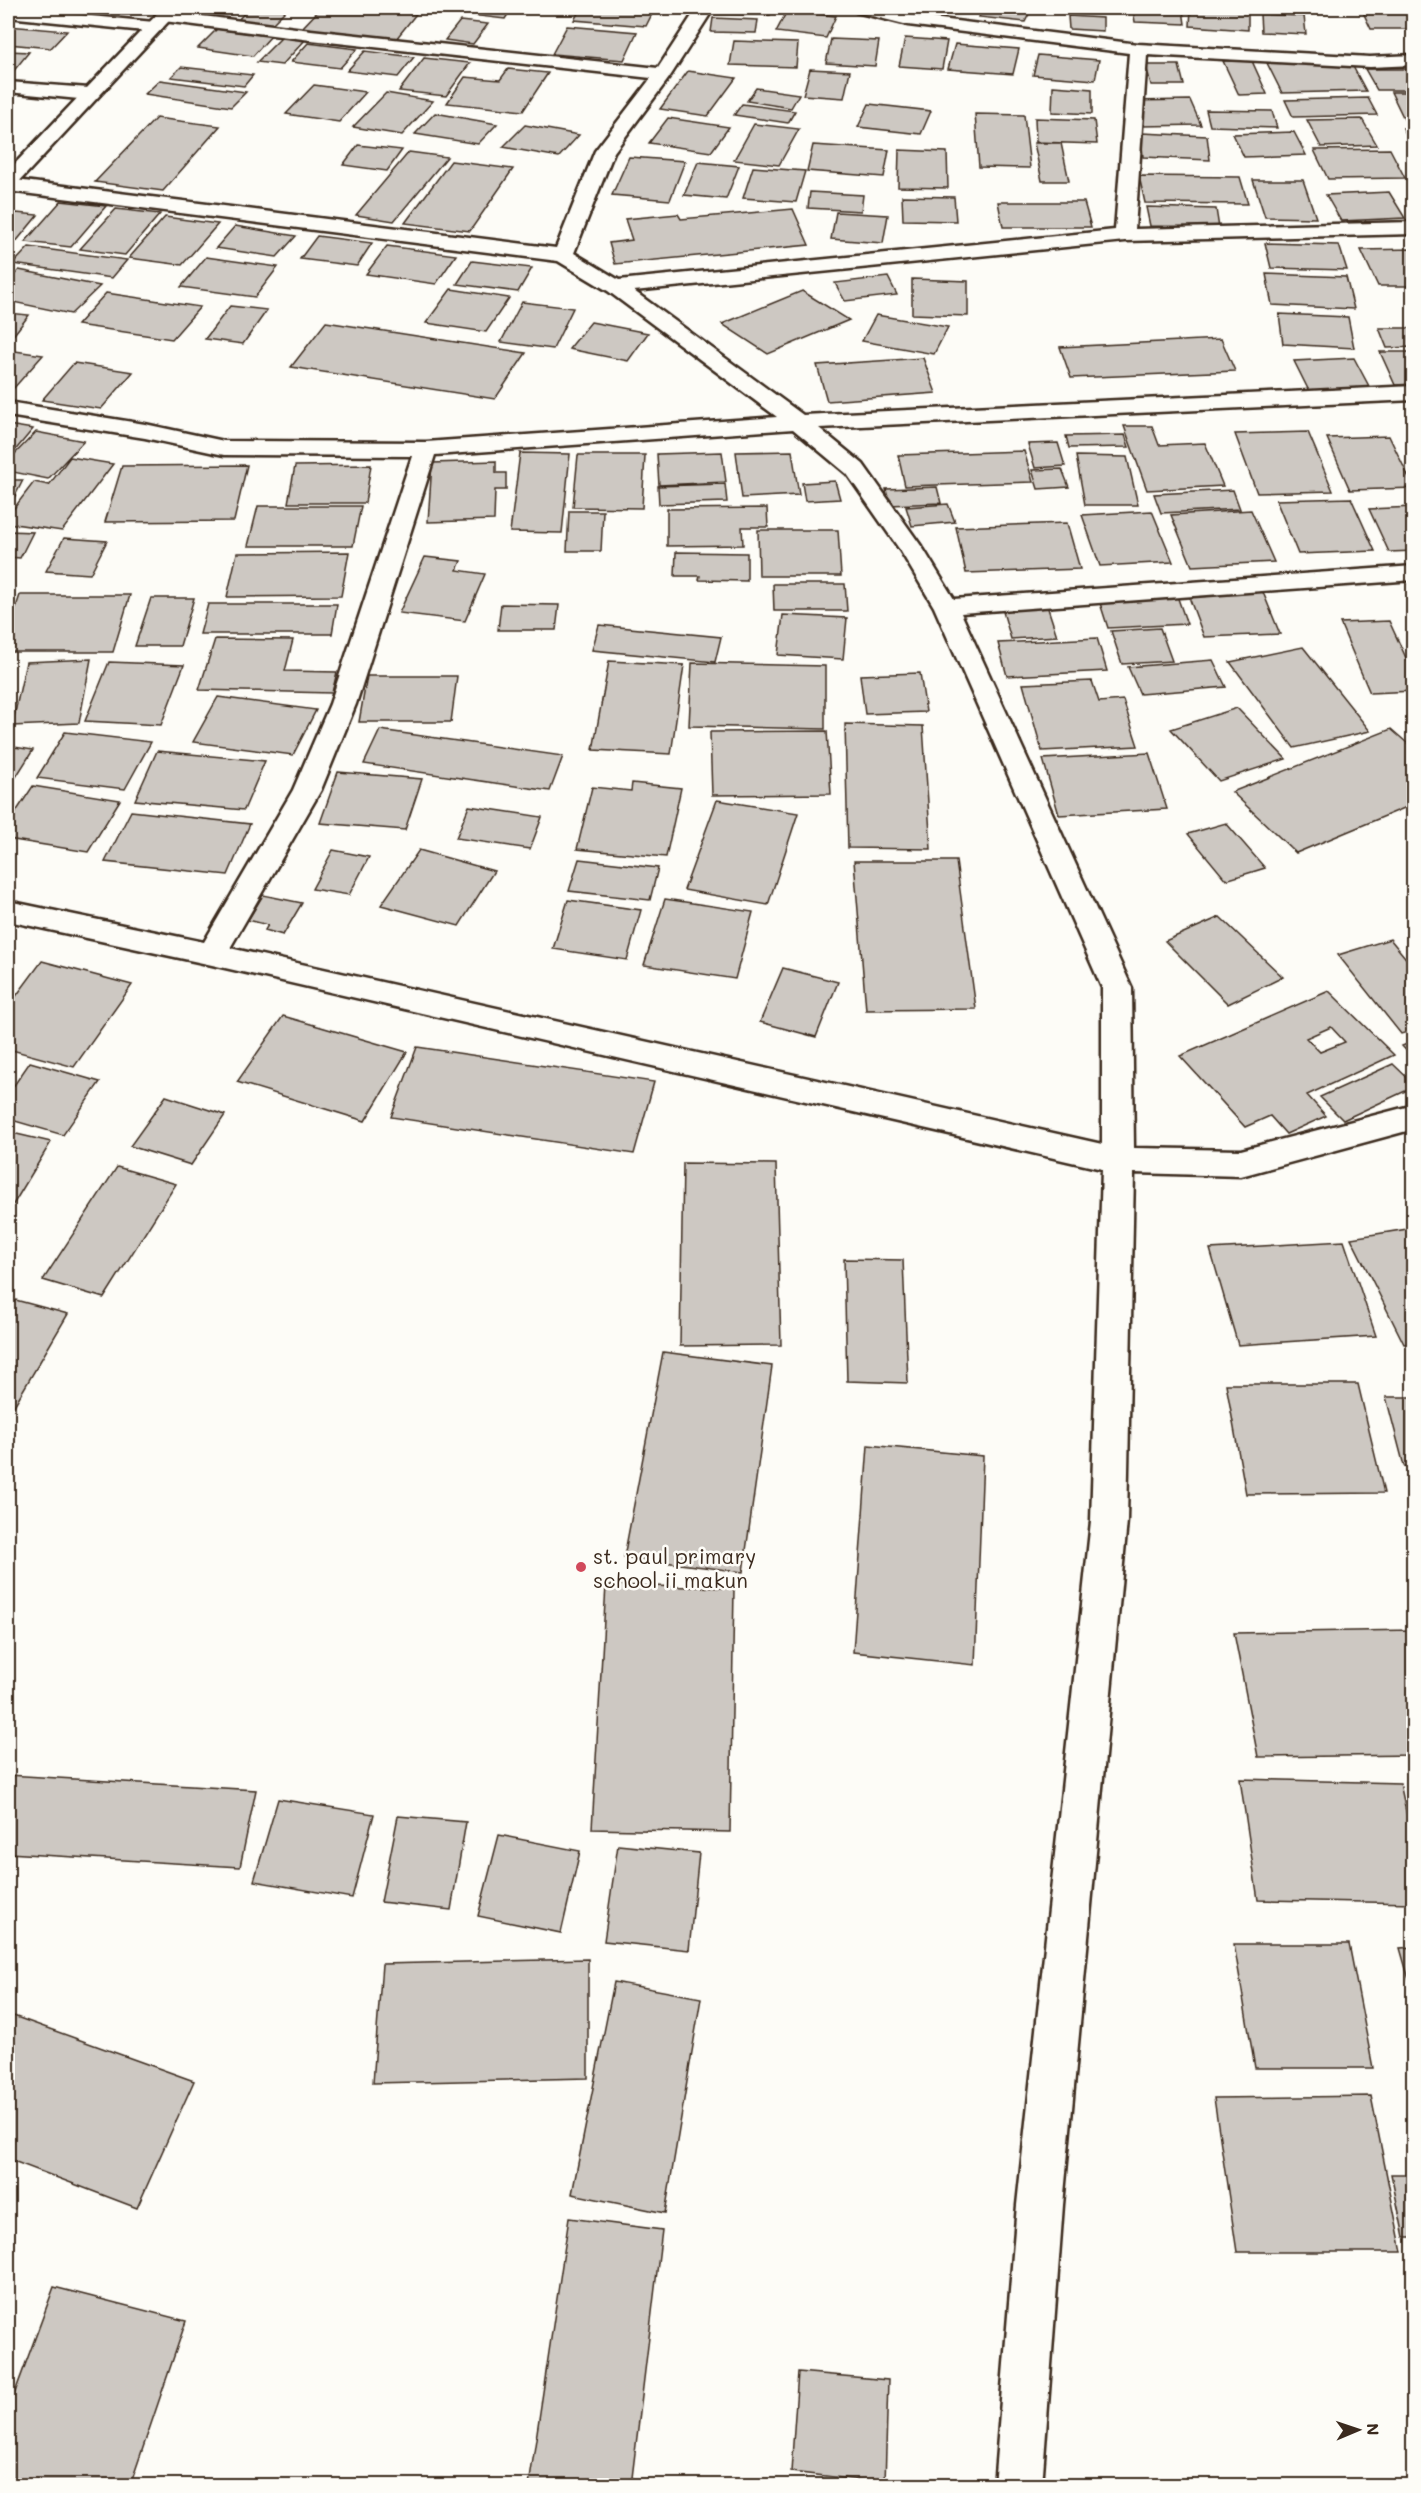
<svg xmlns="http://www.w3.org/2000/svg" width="1421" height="2493" font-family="Mali,sans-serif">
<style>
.building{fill:#cdc8c2;stroke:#3b2a1e;stroke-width:1.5;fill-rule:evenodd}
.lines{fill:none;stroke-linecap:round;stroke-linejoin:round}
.minor-casing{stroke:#3b2a1e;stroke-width:5}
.major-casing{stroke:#3b2a1e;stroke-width:5}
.minor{fill:#fdfcf7;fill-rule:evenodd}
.major{fill:#fdfcf7;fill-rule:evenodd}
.poi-dot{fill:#d1495b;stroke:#fdfcf7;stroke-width:2}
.labels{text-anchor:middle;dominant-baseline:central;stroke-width:5;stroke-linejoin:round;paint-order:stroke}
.poi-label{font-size:21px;fill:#3b2a1e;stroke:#fdfcf7;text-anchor:start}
</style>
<rect width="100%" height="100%" fill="#fdfcf7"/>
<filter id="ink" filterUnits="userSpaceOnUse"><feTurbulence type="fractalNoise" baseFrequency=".0167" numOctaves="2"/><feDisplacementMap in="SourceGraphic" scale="12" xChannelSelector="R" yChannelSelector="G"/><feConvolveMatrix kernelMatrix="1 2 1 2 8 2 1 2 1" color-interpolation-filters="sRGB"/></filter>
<g filter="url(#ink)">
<path class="building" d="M 249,8 L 288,8 L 270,26 L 236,22 Z
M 321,8 L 358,8 L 416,14 L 396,39 L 302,28 Z
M 467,8 L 512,8 L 505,19 L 462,14 Z
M 581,8 L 655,8 L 646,26 L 574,20 Z
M 715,8 L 770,8 L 770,15 L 715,14 Z
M 984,8 L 1032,8 L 1025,22 L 979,17 Z
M 1191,8 L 1248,8 L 1248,30 L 1190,26 Z
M 1361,8 L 1413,8 L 1414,29 L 1371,29 Z
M 1133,9 L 1183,10 L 1185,24 L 1135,22 Z
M 787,11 L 836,16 L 826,38 L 776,32 Z
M 1260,14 L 1304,16 L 1306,34 L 1261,32 Z
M 1068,16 L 1103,18 L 1103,31 L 1069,29 Z
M 713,18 L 758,20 L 756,33 L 711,32 Z
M 460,21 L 488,24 L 473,44 L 445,40 Z
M 8,26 L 67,31 L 51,48 L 8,44 Z
M 567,26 L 637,32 L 624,60 L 552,54 Z
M 217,29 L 271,36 L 253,56 L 198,48 Z
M 283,36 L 306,39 L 282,65 L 257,62 Z
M 905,38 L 947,41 L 942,69 L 899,66 Z
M 831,39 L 879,41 L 875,66 L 826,63 Z
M 734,41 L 798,43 L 796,67 L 730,65 Z
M 308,43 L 357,49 L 340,68 L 291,62 Z
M 955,44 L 1019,49 L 1013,74 L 948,69 Z
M 8,51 L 29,52 L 8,78 Z
M 365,51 L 414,57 L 398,77 L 347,71 Z
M 1038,55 L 1099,60 L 1095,80 L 1033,75 Z
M 424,58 L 470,63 L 446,96 L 399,91 Z
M 1223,61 L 1252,61 L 1267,94 L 1239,95 Z
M 1350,61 L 1366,91 L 1282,93 L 1267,63 Z
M 1146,65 L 1179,65 L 1184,85 L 1151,85 Z
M 181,67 L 253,75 L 244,86 L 171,77 Z
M 508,69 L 548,73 L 523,111 L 447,103 L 465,77 L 500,80 Z
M 810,69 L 850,71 L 844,98 L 803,95 Z
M 1365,69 L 1414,69 L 1414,90 L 1377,90 Z
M 688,71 L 736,78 L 708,116 L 660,109 Z
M 160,80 L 246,92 L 231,107 L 145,94 Z
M 314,85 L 366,92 L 339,122 L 286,114 Z
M 1053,86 L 1092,89 L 1092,114 L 1052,112 Z
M 756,88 L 799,94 L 791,108 L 747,101 Z
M 1391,92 L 1414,92 L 1414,125 L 1407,125 Z
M 386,93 L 433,101 L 402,135 L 353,127 Z
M 1368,98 L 1377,115 L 1293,117 L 1285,100 Z
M 1190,100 L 1201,125 L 1141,126 L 1132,101 Z
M 742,104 L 795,111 L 788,123 L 734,115 Z
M 869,104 L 931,111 L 921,134 L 858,127 Z
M 1206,110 L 1272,111 L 1277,128 L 1210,126 Z
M 435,113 L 497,124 L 478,144 L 415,134 Z
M 975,114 L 1024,115 L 1030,168 L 979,167 Z
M 156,118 L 220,126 L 163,191 L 95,182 Z
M 668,118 L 729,127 L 711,152 L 649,143 Z
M 1035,118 L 1094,120 L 1097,144 L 1036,142 Z
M 1362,119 L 1377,145 L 1321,147 L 1307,120 Z
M 754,124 L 799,129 L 779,165 L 734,160 Z
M 525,125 L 579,135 L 559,157 L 503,147 Z
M 1403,128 L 1414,128 L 1414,155 Z
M 1294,132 L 1306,155 L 1244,157 L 1233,134 Z
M 1141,133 L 1207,136 L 1210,160 L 1143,157 Z
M 1034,143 L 1061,143 L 1069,181 L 1042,181 Z
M 358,145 L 402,150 L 387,171 L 343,165 Z
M 813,145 L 889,150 L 884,177 L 807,171 Z
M 1390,149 L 1405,178 L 1328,179 L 1314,150 Z
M 899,150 L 947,152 L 948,188 L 898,187 Z
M 409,152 L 447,157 L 394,221 L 356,215 Z
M 629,157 L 685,161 L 670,200 L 612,195 Z
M 451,161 L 513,169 L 470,231 L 405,223 Z
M 698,162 L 739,166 L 726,199 L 684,195 Z
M 753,167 L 805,171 L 796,202 L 743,198 Z
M 1139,176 L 1240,177 L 1248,204 L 1145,203 Z
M 1253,180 L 1303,180 L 1316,218 L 1265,217 Z
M 810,192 L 863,195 L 861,211 L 808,208 Z
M 1389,192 L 1405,218 L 1341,221 L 1326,195 Z
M 902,196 L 954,197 L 956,221 L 903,220 Z
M 61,201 L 106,206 L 71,247 L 25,242 Z
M 998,202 L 1084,202 L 1091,227 L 1003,227 Z
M 1146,207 L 1216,209 L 1219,228 L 1150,226 Z
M 116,209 L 160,214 L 125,255 L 80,249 Z
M 793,209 L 809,245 L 615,264 L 609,243 L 632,240 L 625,219 L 678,214 L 681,219 Z
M 836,212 L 888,215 L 883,243 L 831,239 Z
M 16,213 L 38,215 L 10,249 L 8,249 L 8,224 Z
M 165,217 L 218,224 L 182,265 L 129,258 Z
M 235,226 L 296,236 L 277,257 L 216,248 Z
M 317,236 L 372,243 L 357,266 L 300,259 Z
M 1265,243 L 1339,245 L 1347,270 L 1271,268 Z
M 387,246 L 456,255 L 436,284 L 366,274 Z
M 29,247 L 127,260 L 112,278 L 13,264 Z
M 1414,249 L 1414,286 L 1378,286 L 1361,250 Z
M 206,257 L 278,267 L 255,297 L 181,287 Z
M 472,261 L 532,268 L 518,292 L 457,284 Z
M 19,270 L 100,286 L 71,314 L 8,301 L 8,281 Z
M 1266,274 L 1346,277 L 1354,309 L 1272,305 Z
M 888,277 L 897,295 L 845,301 L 835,283 Z
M 912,279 L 968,281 L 968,316 L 912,314 Z
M 451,289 L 509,298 L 486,332 L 426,323 Z
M 802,291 L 849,320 L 768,354 L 722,324 Z
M 106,293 L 200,307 L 172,339 L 77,325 Z
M 522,302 L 573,308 L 553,349 L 501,342 Z
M 230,306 L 267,310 L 243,344 L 205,339 Z
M 8,313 L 29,315 L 12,337 L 8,337 Z
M 1279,314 L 1348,317 L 1354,348 L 1283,344 Z
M 876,315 L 948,327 L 934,354 L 862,341 Z
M 326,322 L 526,353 L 495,399 L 291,367 Z
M 591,322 L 648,333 L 628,361 L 569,349 Z
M 1379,328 L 1414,328 L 1414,347 L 1387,348 Z
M 1221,339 L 1235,371 L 1071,378 L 1060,347 Z
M 8,350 L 43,355 L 13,389 L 8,388 Z
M 1380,352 L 1414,352 L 1414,384 L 1395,385 Z
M 923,358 L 936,393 L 827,401 L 817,365 Z
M 1354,358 L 1370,388 L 1309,391 L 1294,361 Z
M 74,363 L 133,372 L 101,409 L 42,400 Z
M 8,425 L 33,429 L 8,459 Z
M 1124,426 L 1152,426 L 1159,445 L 1205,443 L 1223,486 L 1147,490 Z
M 36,432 L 84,441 L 48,479 L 8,471 L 8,461 Z
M 1308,432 L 1333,491 L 1257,493 L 1235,434 Z
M 1125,435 L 1129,447 L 1069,448 L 1066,436 Z
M 1389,436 L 1414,488 L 1350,490 L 1327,438 Z
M 1058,443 L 1065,466 L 1035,468 L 1028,444 Z
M 792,451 L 799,495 L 742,498 L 736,452 Z
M 1024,451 L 1033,482 L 905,486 L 898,455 Z
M 722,452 L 726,482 L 659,485 L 657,454 Z
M 520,453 L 570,454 L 562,533 L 510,532 Z
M 578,455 L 645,455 L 642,508 L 573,507 Z
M 1076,456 L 1127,457 L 1138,505 L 1085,505 Z
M 70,457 L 113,464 L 62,531 L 8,523 L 8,516 L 34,482 L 49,485 Z
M 496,461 L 496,473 L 506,473 L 506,490 L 495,490 L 494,520 L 428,522 L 432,463 Z
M 247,465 L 234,521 L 105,522 L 122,466 Z
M 371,465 L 365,503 L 288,503 L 295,466 Z
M 1062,469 L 1069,487 L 1038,489 L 1032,470 Z
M 8,480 L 23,480 L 8,510 Z
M 835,481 L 840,499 L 805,501 L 802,483 Z
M 725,484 L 727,502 L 659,504 L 658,486 Z
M 937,487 L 941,503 L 889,505 L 886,489 Z
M 1233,490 L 1240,509 L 1161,513 L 1154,494 Z
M 1351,498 L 1375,551 L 1298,554 L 1276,500 Z
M 948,504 L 955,522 L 912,526 L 906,507 Z
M 258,506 L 361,506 L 353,546 L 248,546 Z
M 1414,507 L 1414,551 L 1389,552 L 1369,509 Z
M 767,508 L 768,527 L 742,527 L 743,545 L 667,546 L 667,509 Z
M 1251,510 L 1274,562 L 1192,566 L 1171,515 Z
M 569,511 L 603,511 L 601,551 L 567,551 Z
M 1152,511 L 1173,562 L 1100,566 L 1082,515 Z
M 1067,523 L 1080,569 L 966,573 L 956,527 Z
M 758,530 L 838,530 L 841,576 L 759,576 Z
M 8,531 L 33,532 L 20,558 L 8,557 Z
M 64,538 L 107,541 L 90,574 L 46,571 Z
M 349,552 L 341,596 L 227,597 L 237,553 Z
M 676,552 L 747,553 L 747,581 L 699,580 L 700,576 L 675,576 Z
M 425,557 L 461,561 L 457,570 L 485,574 L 465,621 L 399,613 Z
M 1258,580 L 1280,634 L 1204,637 L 1184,584 Z
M 773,584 L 845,584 L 847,611 L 774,611 Z
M 1176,593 L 1187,624 L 1108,628 L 1098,597 Z
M 20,595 L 130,595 L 113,652 L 8,652 L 8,631 Z
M 1044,596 L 1057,636 L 1011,639 L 999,598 Z
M 151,598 L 194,598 L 180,646 L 135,646 Z
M 208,604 L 337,604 L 332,634 L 200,634 Z
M 501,604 L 559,605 L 556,630 L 498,630 Z
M 783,615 L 847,618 L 843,659 L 778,655 Z
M 1389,621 L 1414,675 L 1414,691 L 1370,693 L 1340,623 Z
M 599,625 L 721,637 L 715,662 L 592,650 Z
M 1160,628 L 1172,661 L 1122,664 L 1111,631 Z
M 1097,638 L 1107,671 L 1007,676 L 998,643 Z
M 215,639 L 293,640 L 285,671 L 337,672 L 332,693 L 199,690 Z
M 1303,647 L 1370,731 L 1294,748 L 1230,662 Z
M 91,659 L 79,723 L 12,726 L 26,662 Z
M 1213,660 L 1226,687 L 1140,694 L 1128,667 Z
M 609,661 L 684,665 L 671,754 L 593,750 Z
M 109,662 L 184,665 L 161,725 L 85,721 Z
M 692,663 L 825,666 L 825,729 L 689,726 Z
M 920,673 L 926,712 L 865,714 L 860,675 Z
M 367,676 L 457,676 L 451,722 L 359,722 Z
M 1092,681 L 1099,702 L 1123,700 L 1138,746 L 1042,751 L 1023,684 Z
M 218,697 L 316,710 L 293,755 L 193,742 Z
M 1237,708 L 1286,759 L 1219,781 L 1171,729 Z
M 845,724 L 923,726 L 931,849 L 848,848 Z
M 1391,729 L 1414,749 L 1414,804 L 1296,853 L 1232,792 Z
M 380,730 L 563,756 L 550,791 L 364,764 Z
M 827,731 L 831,794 L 712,795 L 710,732 Z
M 65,732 L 151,742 L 125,789 L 37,778 Z
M 8,746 L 33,750 L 16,777 L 8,776 Z
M 157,751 L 265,761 L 244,810 L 135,800 Z
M 1149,753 L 1167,809 L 1059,815 L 1043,759 Z
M 338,772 L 422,779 L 405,830 L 320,823 Z
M 632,783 L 681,788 L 666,857 L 577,849 L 592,787 L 631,791 Z
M 33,786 L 120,800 L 88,852 L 8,839 L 8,824 Z
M 717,800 L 798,813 L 768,905 L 684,890 Z
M 469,806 L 542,817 L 530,849 L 456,838 Z
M 131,811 L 250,824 L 228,875 L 105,862 Z
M 1226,823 L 1265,868 L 1226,880 L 1188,834 Z
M 333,850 L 369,857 L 349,895 L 312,889 Z
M 419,850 L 494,871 L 459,926 L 381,905 Z
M 579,859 L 658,868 L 650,900 L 569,891 Z
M 854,861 L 956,861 L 976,1009 L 866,1010 Z
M 263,895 L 302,903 L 283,935 L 265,930 L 268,925 L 248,920 Z
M 665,899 L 753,912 L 735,979 L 644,965 Z
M 568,900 L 641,910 L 627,960 L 553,949 Z
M 1220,917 L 1283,977 L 1228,1004 L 1165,941 Z
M 1390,939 L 1414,968 L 1414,1030 L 1401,1034 L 1338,955 Z
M 42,961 L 132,985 L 74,1067 L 8,1049 L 8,1007 Z
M 783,968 L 838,982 L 816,1037 L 760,1022 Z
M 1329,991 L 1394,1055 L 1307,1095 L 1326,1116 L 1286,1134 L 1270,1116 L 1245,1127 L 1180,1056 ZM 1331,1027 L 1345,1042 L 1320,1052 L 1306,1038 Z
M 283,1016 L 407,1052 L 365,1121 L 237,1082 Z
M 1414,1041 L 1414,1059 L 1402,1046 Z
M 417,1047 L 654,1082 L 634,1154 L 391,1117 Z
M 30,1062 L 100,1082 L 63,1135 L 8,1119 L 8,1094 Z
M 1393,1064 L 1414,1084 L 1414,1087 L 1343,1120 L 1320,1097 Z
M 166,1096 L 225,1115 L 191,1165 L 130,1146 Z
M 8,1132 L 51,1142 L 8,1213 Z
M 683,1163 L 776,1164 L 781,1345 L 680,1346 Z
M 117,1167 L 176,1184 L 104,1298 L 43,1280 Z
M 1414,1228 L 1414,1343 L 1404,1344 L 1351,1238 Z
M 1344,1241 L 1376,1336 L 1238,1345 L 1210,1249 Z
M 844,1259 L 903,1260 L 908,1383 L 847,1381 Z
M 8,1298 L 68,1314 L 8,1416 Z
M 663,1352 L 772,1366 L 743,1572 L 624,1557 Z
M 1226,1384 L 1358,1384 L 1384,1493 L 1246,1494 Z
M 1386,1397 L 1414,1397 L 1414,1466 L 1404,1466 Z
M 868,1445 L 983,1456 L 975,1665 L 853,1652 Z
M 606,1585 L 734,1588 L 730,1832 L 592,1829 Z
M 1414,1630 L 1414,1755 L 1258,1757 L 1234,1633 Z
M 8,1775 L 256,1790 L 240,1867 L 8,1853 Z
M 1240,1779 L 1400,1783 L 1414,1849 L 1414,1903 L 1258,1900 Z
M 278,1799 L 374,1814 L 352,1898 L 254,1881 Z
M 398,1816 L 466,1822 L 451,1910 L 381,1902 Z
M 499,1835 L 580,1851 L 561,1933 L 478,1916 Z
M 618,1845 L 699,1853 L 689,1950 L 604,1941 Z
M 1234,1944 L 1349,1944 L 1373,2068 L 1255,2068 Z
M 1414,1947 L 1414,1997 L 1400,1948 Z
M 588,1959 L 588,2078 L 373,2083 L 382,1964 Z
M 614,1982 L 701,1998 L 665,2213 L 572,2194 Z
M 8,2014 L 194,2081 L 137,2208 L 8,2159 Z
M 1371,2096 L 1402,2252 L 1237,2252 L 1214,2098 Z
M 1391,2174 L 1414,2174 L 1414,2237 L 1404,2237 Z
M 569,2218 L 662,2230 L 631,2486 L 529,2486 Z
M 54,2287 L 186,2321 L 130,2486 L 8,2486 L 8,2411 Z
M 798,2372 L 888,2380 L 885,2483 L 791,2472 Z"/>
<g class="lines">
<defs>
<path id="minor" d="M 8,8 L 154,22 L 160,23 L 163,27 L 160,31 L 154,32 L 8,17 Z
M 697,8 L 714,8 L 669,78 L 614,152 L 574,253 L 619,280 L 1115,230 L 1129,53 L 908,25 L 856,12 L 854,8 L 880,8 L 909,15 L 1138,44 L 1370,57 L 1414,55 L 1414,65 L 1370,67 L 1147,55 L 1135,229 L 1414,222 L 1414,234 L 1125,241 L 634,291 L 803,415 L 1414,386 L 1414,400 L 819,428 L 863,464 L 924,550 L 954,599 L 1414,566 L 1414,580 L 961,613 L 1132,988 L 1134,1148 L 1241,1150 L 1414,1105 L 1414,1129 L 1241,1176 L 1134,1173 L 1127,1521 L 1063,2205 L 1042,2486 L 994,2486 L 1017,2205 L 1091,1521 L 1102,1169 L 212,965 L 8,921 L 8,901 L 204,942 L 293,790 L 330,704 L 412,456 L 224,455 L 145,438 L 8,416 L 8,402 L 145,424 L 224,441 L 426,442 L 777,417 L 608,291 L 558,261 L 8,191 L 8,179 L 556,248 L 595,151 L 651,78 L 311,40 L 164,21 L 158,20 L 155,16 L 158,12 L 164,11 L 311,30 L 658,68 ZM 793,429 L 847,474 L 900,550 L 934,607 L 1102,988 L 1102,1144 L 230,948 L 321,790 L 356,704 L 435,455 Z
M 8,82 L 89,88 L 95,90 L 98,94 L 95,98 L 89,100 L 8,92 Z"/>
<path id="major" d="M 163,8 L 181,8 L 15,186 L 8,188 L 8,171 Z"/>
</defs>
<use href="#minor" class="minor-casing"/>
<use href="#major" class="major-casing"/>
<use href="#minor" class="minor"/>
<use href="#major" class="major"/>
</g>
</g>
<circle class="poi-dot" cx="581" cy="1567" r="6"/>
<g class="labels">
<g class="poi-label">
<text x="593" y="1555">st. paul primary<tspan x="593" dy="24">school ii makun</tspan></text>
</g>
</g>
<rect width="1421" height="2493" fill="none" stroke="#fdfcf7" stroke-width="30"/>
<rect x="15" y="15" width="1391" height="2463" fill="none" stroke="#3b2a1e" stroke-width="2" filter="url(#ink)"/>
<g transform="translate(1358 2430) rotate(88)" stroke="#fdfcf7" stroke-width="4.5" paint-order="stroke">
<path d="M0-4.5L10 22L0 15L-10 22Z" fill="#3b2a1e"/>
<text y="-9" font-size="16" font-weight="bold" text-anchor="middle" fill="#3b2a1e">N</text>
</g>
</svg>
